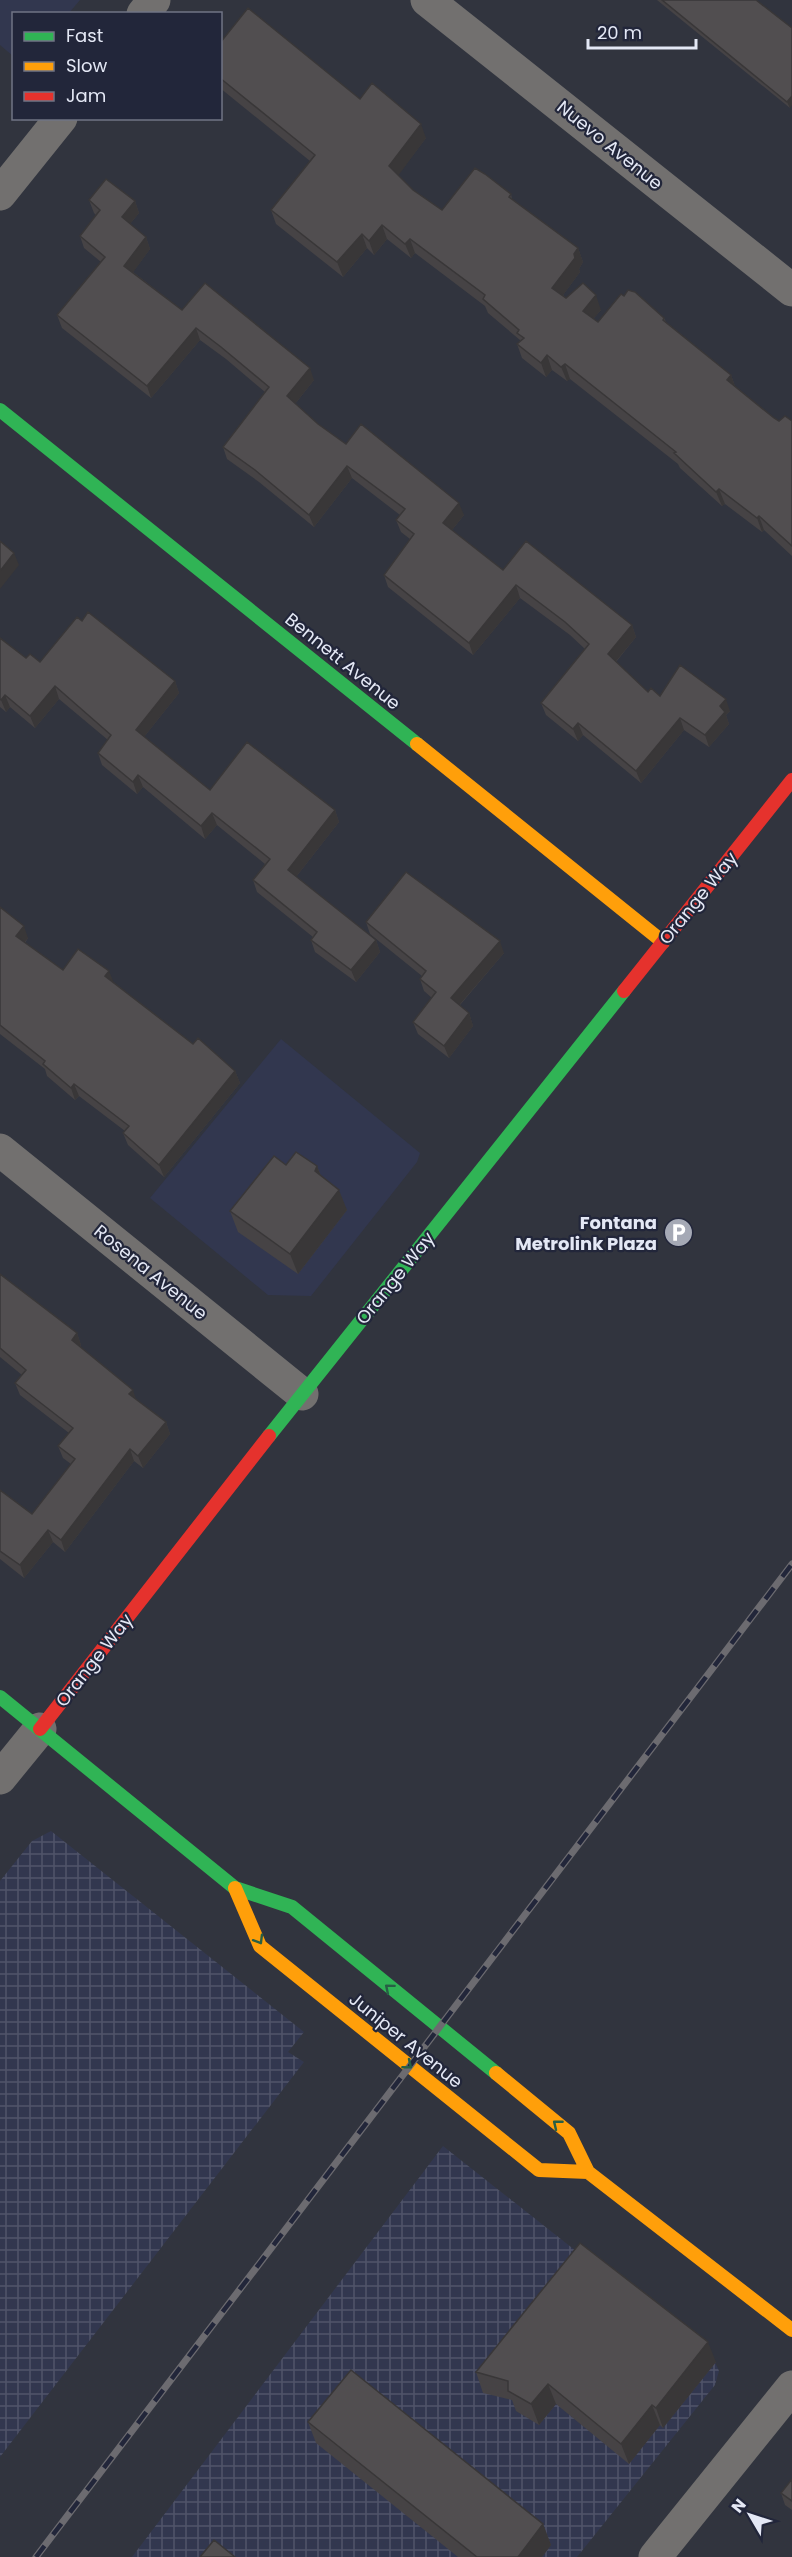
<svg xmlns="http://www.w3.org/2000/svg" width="792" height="2557" font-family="Poppins,sans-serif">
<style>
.built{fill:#32374f}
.industrial{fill:url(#industrial-grid)}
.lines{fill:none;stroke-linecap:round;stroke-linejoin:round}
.street{stroke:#72706f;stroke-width:33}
.fast{stroke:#30b455;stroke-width:14}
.slow{stroke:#ff9f0a;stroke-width:14}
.jam{stroke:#e5322d;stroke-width:14}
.rail-casing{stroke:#6c6b70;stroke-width:7}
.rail{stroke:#22263a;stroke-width:4.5;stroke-dasharray:14;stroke-linecap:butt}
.wall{fill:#464345}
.shaded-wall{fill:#393738}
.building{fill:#514e50;stroke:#393738;stroke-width:1.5}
.oneway{stroke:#285f45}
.labels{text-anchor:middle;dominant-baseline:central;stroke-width:4.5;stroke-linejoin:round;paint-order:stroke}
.street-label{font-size:18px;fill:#e4e8f5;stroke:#22263a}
.poi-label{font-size:18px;font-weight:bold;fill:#e4e8f5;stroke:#22263a;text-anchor:end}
</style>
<defs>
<pattern id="industrial-grid" width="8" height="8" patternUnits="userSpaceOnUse" patternTransform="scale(1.5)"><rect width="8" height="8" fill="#32374f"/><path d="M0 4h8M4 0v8" fill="none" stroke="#505469"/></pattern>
</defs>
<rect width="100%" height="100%" fill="#31343e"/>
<path class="built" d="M 0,0 L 80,0 L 69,13 L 14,14 L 13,56 L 0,45 Z
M 281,1039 L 420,1153 L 417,1162 L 311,1296 L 268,1295 L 150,1198 Z"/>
<path class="industrial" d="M 51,1831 L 304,2032 L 288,2052 L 304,2062 L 0,2457 L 0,1881 L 32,1841 Z
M 443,2146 L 714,2360 L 719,2371 L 715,2385 L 577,2557 L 132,2557 Z"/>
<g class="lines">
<path class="street" d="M 427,0 L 792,290
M 143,14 L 154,0
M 0,194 L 61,118
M 0,1150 L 302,1394
M 0,1778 L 40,1729
M 655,2557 L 792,2387"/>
<path class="fast" d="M 0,410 L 417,744
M 269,1436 L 624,991
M 0,1697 L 235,1888 L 292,1907 L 496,2073"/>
<path class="slow" d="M 417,744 L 663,942
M 235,1888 L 260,1946 L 539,2170 L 588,2172
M 496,2073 L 569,2133 L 588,2172 L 792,2330"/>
<path class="jam" d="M 624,991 L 792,780
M 40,1729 L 269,1436"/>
<defs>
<path id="rail" d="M 36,2557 L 792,1564"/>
</defs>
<use href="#rail" class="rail-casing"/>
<use href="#rail" class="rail"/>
</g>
<path class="wall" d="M 657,0 L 756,0 L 790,108 Z
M 220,43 L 360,99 L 426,138 L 398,175 L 413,190 L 442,210 L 511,194 L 512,199 L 578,248 L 583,262 L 579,269 L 580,272 L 563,295 L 566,298 L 601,310 L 593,319 L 598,322 L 664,318 L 666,322 L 731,375 L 735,386 L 774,418 L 779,421 L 792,421 L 792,556 L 764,530 L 762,532 L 725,504 L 722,506 L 680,468 L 678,464 L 570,379 L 567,381 L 552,370 L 546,377 L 522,358 L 517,344 L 520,341 L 520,340 L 488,313 L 485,306 L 415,253 L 411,258 L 387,239 L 374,255 L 367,248 L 343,277 L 276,224 L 271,210 L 310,161 L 220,88 Z
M 89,200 L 135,201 L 139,213 L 130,224 L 146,237 L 150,249 L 133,272 L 182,310 L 314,380 L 295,404 L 318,424 L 346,444 L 464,515 L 452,530 L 503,570 L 632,625 L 636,637 L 616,662 L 648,692 L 660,696 L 730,711 L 726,715 L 729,724 L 709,747 L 684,730 L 641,783 L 583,735 L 578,741 L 546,715 L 541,703 L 585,649 L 570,635 L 520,598 L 473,655 L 388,587 L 384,575 L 410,539 L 401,532 L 396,520 L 400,515 L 352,478 L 314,527 L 259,482 L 227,459 L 223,447 L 265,392 L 226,359 L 200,340 L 151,398 L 62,328 L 57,315 L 101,262 L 84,248 L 80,236 L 96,215 L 94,213 Z
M 82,621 L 175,681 L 179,693 L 144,737 L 210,790 L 335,810 L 339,822 L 296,877 L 376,940 L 380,952 L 356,982 L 315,952 L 311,940 L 313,937 L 257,892 L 253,880 L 265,864 L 217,825 L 205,839 L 143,787 L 137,794 L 102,765 L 98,753 L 108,740 L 59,699 L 35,728 L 10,707 L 6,712 L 0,707 L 0,638 L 26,658 L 40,662 Z
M 0,907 L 28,938 L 25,943 L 63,970 L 113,982 L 193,1044 L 235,1071 L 240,1083 L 164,1177 L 128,1145 L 123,1133 L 125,1131 L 79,1096 L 75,1100 L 47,1076 L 45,1069 L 0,1034 Z
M 366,922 L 504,953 L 460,1005 L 469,1013 L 473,1026 L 449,1058 L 418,1034 L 413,1022 L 432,998 L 424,991 L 420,979 L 422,976 L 370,934 Z
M 286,1165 L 317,1166 L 321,1176 L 347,1210 L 298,1274 L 238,1232 L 230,1211 Z
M 0,1274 L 77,1333 L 81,1345 L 80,1347 L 136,1400 L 166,1422 L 170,1434 L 143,1468 L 134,1461 L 65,1552 L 53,1542 L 24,1578 L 0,1559 L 0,1490 L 32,1514 L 71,1464 L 63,1458 L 58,1446 L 69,1433 L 20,1395 L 15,1383 L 22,1375 L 0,1357 Z
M 716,2362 L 663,2428 L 660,2425 L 629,2464 L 556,2404 L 539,2425 L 516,2411 L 512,2400 L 483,2393 L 476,2372 Z
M 308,2422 L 543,2524 L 551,2545 L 542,2557 L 458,2557 L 316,2443 Z
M 792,2479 L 792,2510 L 785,2505 L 781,2493 Z"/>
<path class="shaded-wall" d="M 792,96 L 792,105 L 790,108 L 787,102 Z
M 421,124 L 426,138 L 395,180 L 389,166 Z
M 135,201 L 139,213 L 126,229 L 122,217 Z
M 382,225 L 387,239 L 374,255 L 369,241 Z
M 362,234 L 367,248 L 343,277 L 337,262 Z
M 146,237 L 150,249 L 129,278 L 124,266 Z
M 410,239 L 415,253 L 411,258 L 405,244 Z
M 578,248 L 583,262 L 579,269 L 580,272 L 558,302 L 552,288 Z
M 596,295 L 601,310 L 588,325 L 583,311 Z
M 196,328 L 200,340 L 151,398 L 147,386 Z
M 547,355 L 552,370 L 546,377 L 541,363 Z
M 565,364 L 570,379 L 567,381 L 561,367 Z
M 310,368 L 314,380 L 291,409 L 287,396 Z
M 731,375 L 736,389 L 727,380 Z
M 347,466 L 352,478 L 314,527 L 309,515 Z
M 719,489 L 725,504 L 722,506 L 716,492 Z
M 459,503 L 464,515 L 448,535 L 443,523 Z
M 759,516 L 764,530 L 762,532 L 757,518 Z
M 14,553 L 19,565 L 0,589 L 0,571 Z
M 516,585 L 520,598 L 473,655 L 469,643 Z
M 632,625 L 636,637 L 612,666 L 608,654 Z
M 175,681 L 179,693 L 140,742 L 136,730 Z
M 55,686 L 59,699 L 35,728 L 30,716 Z
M 5,695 L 10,707 L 6,712 L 1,700 Z
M 726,699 L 730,711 L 726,715 L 729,724 L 709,747 L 705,735 L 720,706 Z
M 680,718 L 684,730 L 641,783 L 636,771 Z
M 578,723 L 583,735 L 578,741 L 573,729 Z
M 138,775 L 143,787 L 137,794 L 133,782 Z
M 335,810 L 339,822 L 292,882 L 288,870 Z
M 212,813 L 217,825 L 205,839 L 201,826 Z
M 24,926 L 28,938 L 20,948 L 16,936 Z
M 376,940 L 380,952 L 356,982 L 351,970 Z
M 500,941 L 504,953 L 455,1010 L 451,998 Z
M 109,971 L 114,983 L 105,976 Z
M 469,1013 L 473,1026 L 449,1058 L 444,1046 Z
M 235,1071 L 240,1083 L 164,1177 L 159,1165 Z
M 74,1084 L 79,1096 L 75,1100 L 71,1088 Z
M 317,1166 L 325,1187 L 315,1171 Z
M 339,1190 L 347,1210 L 298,1274 L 290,1254 Z
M 77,1333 L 81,1345 L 76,1352 L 72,1340 Z
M 133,1390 L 137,1402 L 129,1394 Z
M 166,1422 L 170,1434 L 143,1468 L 138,1456 Z
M 130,1449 L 134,1461 L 65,1552 L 61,1540 Z
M 48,1530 L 53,1542 L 24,1578 L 20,1565 Z
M 708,2342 L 716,2362 L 663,2428 L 656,2408 Z
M 548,2384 L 556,2404 L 539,2425 L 531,2404 Z
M 652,2405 L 660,2425 L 629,2464 L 621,2444 Z
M 543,2524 L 551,2545 L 542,2557 L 518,2557 Z"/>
<path class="building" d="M 662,0 L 756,0 L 792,28 L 792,96 L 787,102 Z
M 248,8 L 360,99 L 372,83 L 421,124 L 389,166 L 413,190 L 442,210 L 475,168 L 485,174 L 511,194 L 509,197 L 578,248 L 574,254 L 575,258 L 552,288 L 566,298 L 583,283 L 596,295 L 583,311 L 598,322 L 621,294 L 624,296 L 628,290 L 635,292 L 664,318 L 663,320 L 731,375 L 727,380 L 774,418 L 779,421 L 785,416 L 792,421 L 792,546 L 759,516 L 757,518 L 719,489 L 716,492 L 674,453 L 676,452 L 565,364 L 561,367 L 547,355 L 541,363 L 517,344 L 524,338 L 517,333 L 519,330 L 483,299 L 485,295 L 410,239 L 405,244 L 382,225 L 369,241 L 362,234 L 337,262 L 271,210 L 315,155 L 220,78 L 220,43 Z
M 106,179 L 135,201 L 122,217 L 146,237 L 124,266 L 182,310 L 205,283 L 310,368 L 287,396 L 318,424 L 346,444 L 361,424 L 459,503 L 443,523 L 503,570 L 526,541 L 632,625 L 608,654 L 648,692 L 651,688 L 660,696 L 680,665 L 726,699 L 720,706 L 725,712 L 705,735 L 680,718 L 636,771 L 578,723 L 573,729 L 541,703 L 589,644 L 565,622 L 516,585 L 469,643 L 384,575 L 414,534 L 396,520 L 405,509 L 347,466 L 309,515 L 255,470 L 223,447 L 269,387 L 221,347 L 196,328 L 147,386 L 57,315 L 105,257 L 80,236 L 100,210 L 89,200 Z
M 0,541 L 14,553 L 0,571 Z
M 88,612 L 175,681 L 136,730 L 210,790 L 247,742 L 335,810 L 288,870 L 376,940 L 351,970 L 311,940 L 317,932 L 253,880 L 270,859 L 212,813 L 201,826 L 138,775 L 133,782 L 98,753 L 111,735 L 55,686 L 30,716 L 5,695 L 1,700 L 0,699 L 0,638 L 26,658 L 30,654 L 40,662 L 77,617 L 82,621 Z
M 406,872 L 500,941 L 451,998 L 469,1013 L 444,1046 L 413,1022 L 436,992 L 420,979 L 426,971 L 366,922 Z
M 0,907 L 24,926 L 16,936 L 63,970 L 78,949 L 109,971 L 105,976 L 193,1044 L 198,1038 L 235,1071 L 159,1165 L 123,1133 L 129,1126 L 74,1084 L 71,1088 L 43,1064 L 45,1061 L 0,1025 Z
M 296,1152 L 317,1166 L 315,1171 L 339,1190 L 290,1254 L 230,1211 L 274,1156 L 286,1165 Z
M 0,1274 L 77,1333 L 72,1340 L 133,1390 L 129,1394 L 166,1422 L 138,1456 L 130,1449 L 61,1540 L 48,1530 L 20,1565 L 0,1551 L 0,1490 L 32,1514 L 75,1459 L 58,1446 L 73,1428 L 15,1383 L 26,1370 L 0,1348 Z
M 580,2243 L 708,2342 L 656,2408 L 652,2405 L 621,2444 L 548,2384 L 531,2404 L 508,2391 L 508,2381 L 476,2372 Z
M 351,2370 L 543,2524 L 518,2557 L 477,2557 L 308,2422 Z
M 792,2479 L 792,2501 L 781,2493 Z
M 214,2540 L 235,2557 L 200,2557 Z"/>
<defs><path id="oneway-chevron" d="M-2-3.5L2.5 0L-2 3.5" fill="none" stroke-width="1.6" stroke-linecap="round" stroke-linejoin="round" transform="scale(1.5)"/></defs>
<g class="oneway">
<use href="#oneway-chevron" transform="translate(259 1940) rotate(59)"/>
<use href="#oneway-chevron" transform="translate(389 1988) rotate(-140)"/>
<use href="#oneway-chevron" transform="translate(408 2065) rotate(39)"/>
<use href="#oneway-chevron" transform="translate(557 2124) rotate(-141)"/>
</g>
<defs>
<symbol id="parking-disc" viewBox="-11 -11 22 22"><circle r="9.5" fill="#a5a9b5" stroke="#22263a"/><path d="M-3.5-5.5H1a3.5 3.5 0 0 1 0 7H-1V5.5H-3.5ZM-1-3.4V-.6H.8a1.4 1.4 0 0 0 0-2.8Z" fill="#fff"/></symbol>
</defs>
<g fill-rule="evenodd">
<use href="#parking-disc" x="662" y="1216" width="33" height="33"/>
</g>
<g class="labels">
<g class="street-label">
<text transform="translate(610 145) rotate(39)">Nuevo Avenue</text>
<text transform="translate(343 661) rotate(39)">Bennett Avenue</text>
<text transform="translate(698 898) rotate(-51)">Orange Way</text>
<text transform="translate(151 1272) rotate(39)">Rosena Avenue</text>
<text transform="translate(395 1278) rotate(-51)">Orange Way</text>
<text transform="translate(94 1660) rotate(-52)">Orange Way</text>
<text transform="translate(406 2040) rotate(39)">Juniper Avenue</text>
</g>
<g class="poi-label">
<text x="657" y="1222">Fontana<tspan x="657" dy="21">Metrolink Plaza</tspan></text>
</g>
</g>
<rect x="12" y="12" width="210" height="108" fill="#22263a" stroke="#707485" stroke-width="1.5"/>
<rect x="24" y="32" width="30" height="9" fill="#30b455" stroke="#707485" stroke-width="1.5"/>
<text x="66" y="42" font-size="18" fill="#e4e8f5">Fast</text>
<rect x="24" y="62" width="30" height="9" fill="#ff9f0a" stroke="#707485" stroke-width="1.5"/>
<text x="66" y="72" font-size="18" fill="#e4e8f5">Slow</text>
<rect x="24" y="92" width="30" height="9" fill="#e5322d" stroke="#707485" stroke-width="1.5"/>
<text x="66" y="102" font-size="18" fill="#e4e8f5">Jam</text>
<g transform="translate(750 2515) rotate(309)" stroke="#22263a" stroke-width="4.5" paint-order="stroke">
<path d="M0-4.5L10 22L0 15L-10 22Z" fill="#e4e8f5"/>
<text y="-9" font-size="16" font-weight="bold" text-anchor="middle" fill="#e4e8f5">N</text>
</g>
<path d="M588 39v9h108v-9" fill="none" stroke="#e4e8f5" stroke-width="3"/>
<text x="597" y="39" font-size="18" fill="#e4e8f5" stroke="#22263a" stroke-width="4.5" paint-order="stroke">20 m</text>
</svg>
